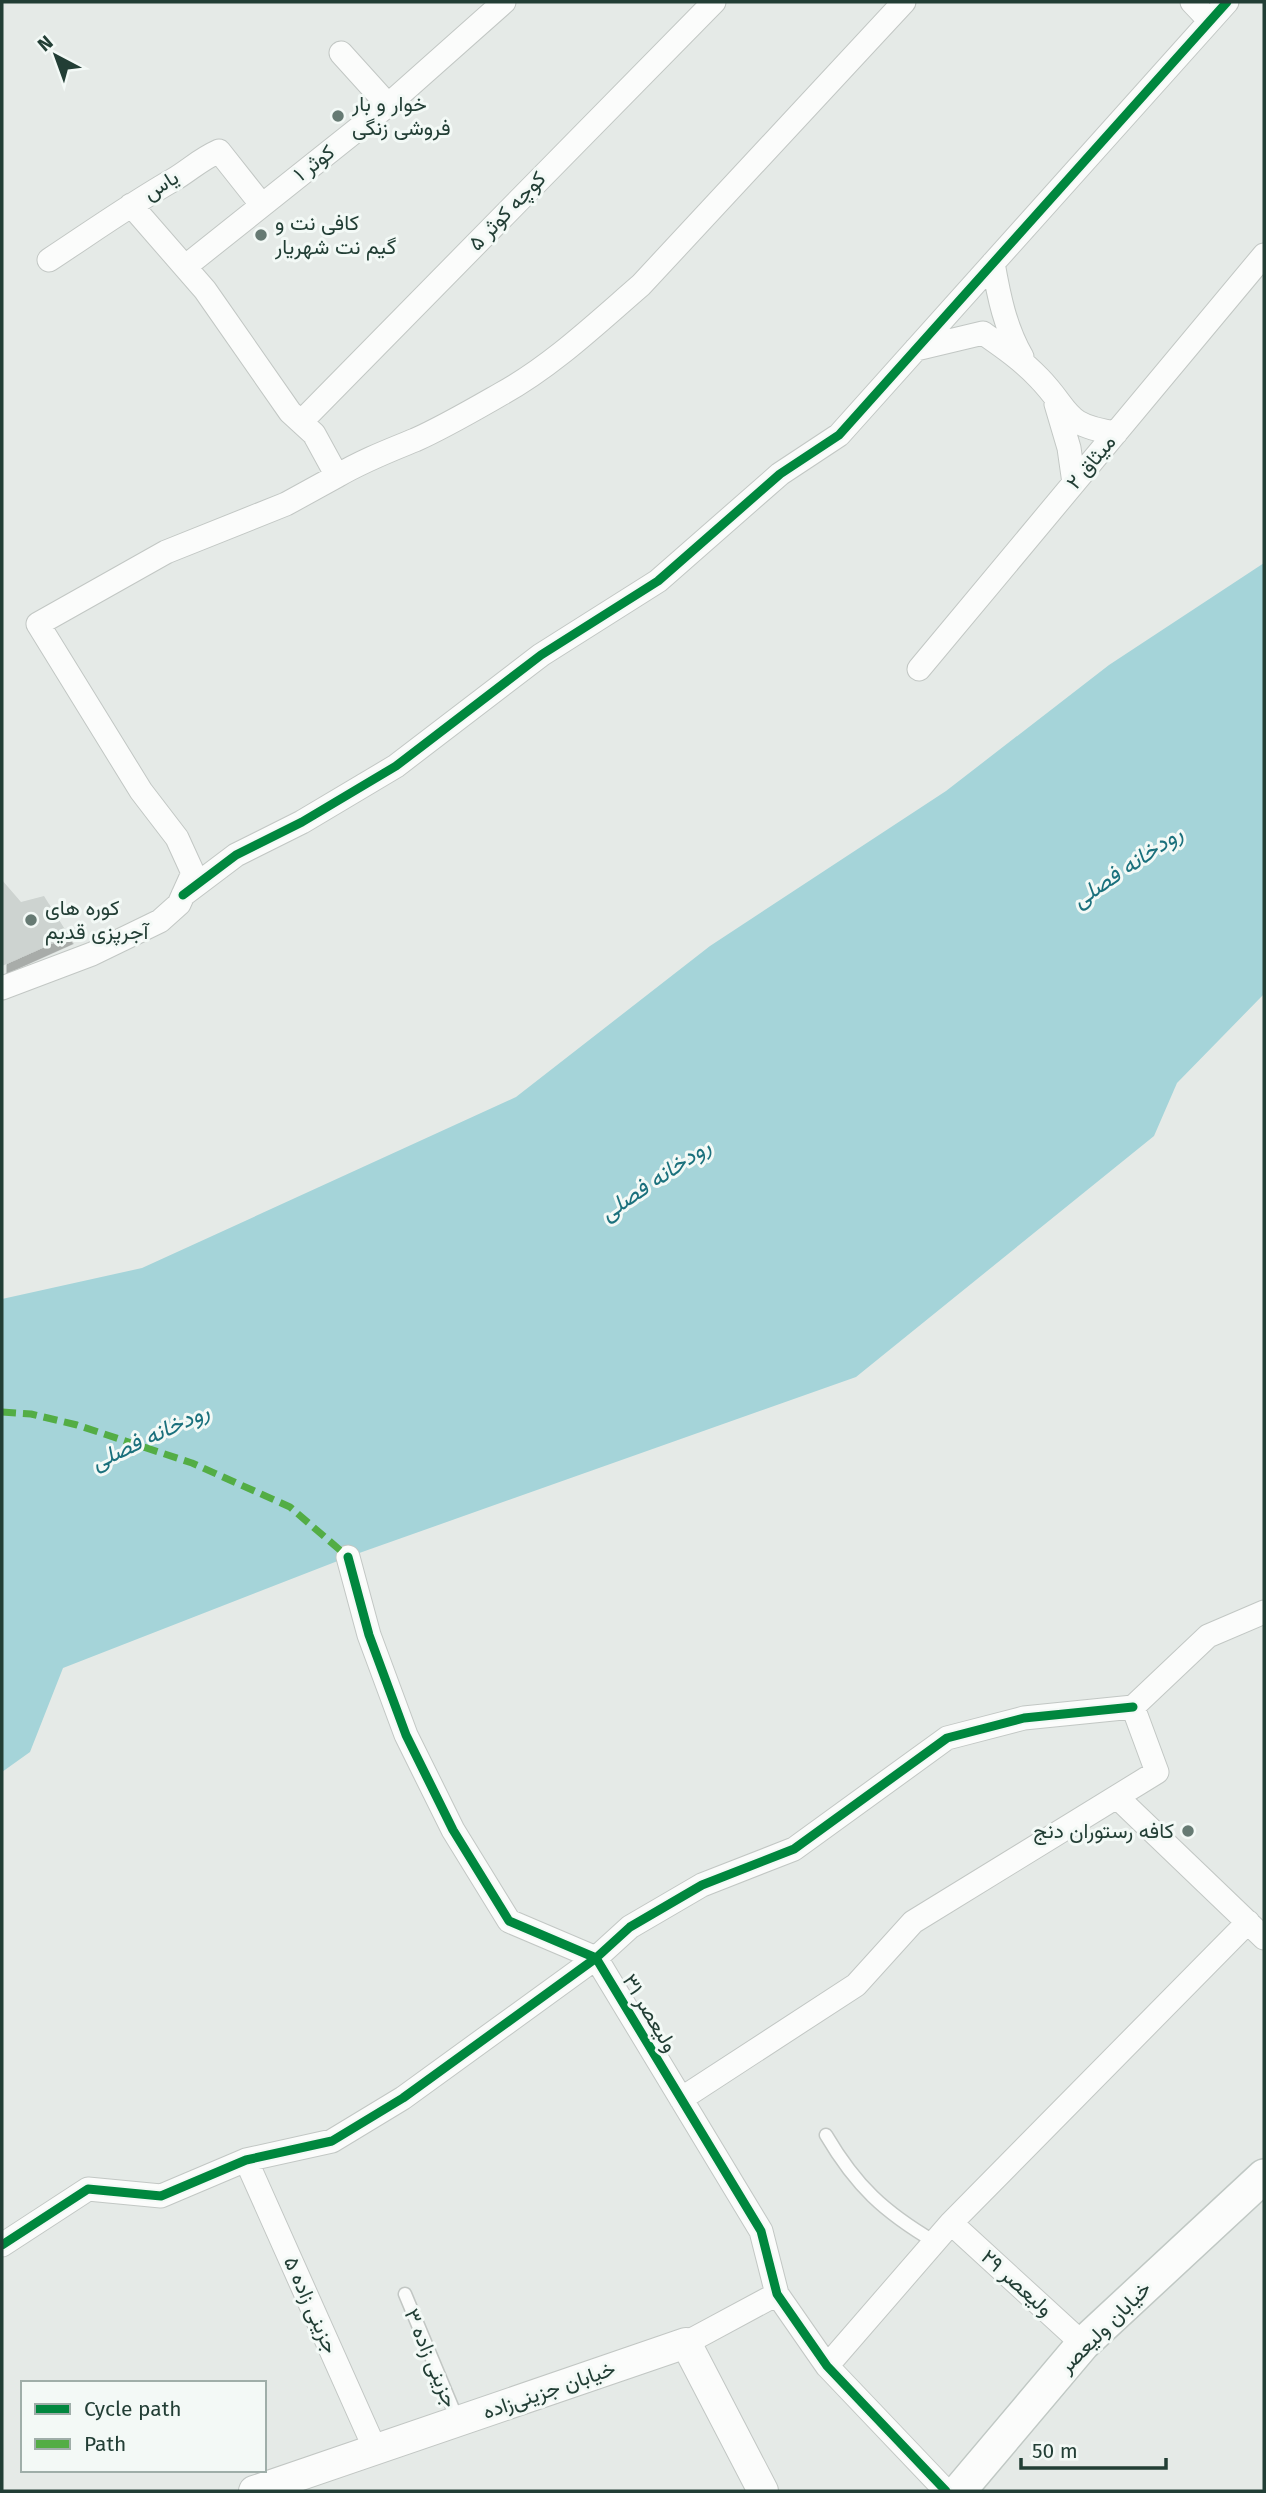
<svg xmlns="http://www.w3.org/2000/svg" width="1266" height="2493" font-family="'Fira Sans',Vazirmatn,sans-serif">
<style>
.water{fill:#a5d4d9}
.building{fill:#cdd3d0;filter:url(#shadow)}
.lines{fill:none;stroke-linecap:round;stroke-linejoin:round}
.service-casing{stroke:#c2c7c4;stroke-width:15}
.minor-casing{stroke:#c2c7c4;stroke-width:25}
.tertiary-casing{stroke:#c2c7c4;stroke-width:32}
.secondary-casing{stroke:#c0c8c4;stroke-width:36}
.service{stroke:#fbfcfb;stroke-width:12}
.minor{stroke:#fbfcfb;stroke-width:23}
.tertiary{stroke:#fbfcfb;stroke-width:30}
.secondary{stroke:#fbfcfb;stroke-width:33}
.quiet{stroke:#53ad45;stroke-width:7;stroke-dasharray:14 7;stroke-linecap:butt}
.cycleway-casing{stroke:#f3f9f6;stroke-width:13}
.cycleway{stroke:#00873e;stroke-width:9}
.poi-dot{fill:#667a73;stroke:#f3f9f6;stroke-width:2.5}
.labels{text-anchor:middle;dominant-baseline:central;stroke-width:6;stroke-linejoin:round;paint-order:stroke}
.poi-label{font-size:21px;fill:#223e35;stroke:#f3f9f6;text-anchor:start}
.street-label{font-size:21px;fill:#223e35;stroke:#f3f9f6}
.water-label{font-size:23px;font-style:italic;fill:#1a707c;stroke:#f3f9f6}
</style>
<defs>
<filter id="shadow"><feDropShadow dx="4.5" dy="8" stdDeviation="0" flood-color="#0004"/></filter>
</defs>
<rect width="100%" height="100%" fill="#e5eae7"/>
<path class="water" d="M 1264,563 L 1264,994 L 1177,1083 L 1154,1136 L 856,1377 L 348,1557 L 63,1668 L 30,1752 L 2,1772 L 2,1299 L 142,1268 L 516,1097 L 710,946 L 946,791 L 1109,665 Z"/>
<path class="building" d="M 2,880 L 21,902 L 44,896 L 69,936 L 2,966 Z"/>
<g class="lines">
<defs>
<path id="service" d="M 826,2135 C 856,2186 884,2212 935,2242
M 405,2294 L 458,2421"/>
<path id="minor" d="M 1192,2 L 1210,21
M 341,53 L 388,105
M 131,205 L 205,290 L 290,412 L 314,434 L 337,476 C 362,461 388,451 415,440 C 444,427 473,410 501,394 C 552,366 597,323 641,285 L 904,2
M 49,260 C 90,233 131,204 173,180 C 190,170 199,160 219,151 L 261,204
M 993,263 C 999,297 1005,327 1022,357
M 186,266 L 388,105 L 504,2
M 916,349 L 983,333 C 1003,347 1022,360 1039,378 C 1072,412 1062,425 1116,433
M 1056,404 L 1069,448 L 1074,483
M 301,422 L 714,2
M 919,669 L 1264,255
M 183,895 L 236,855 L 302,822 L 396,766 L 541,655 L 658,581 L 780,474 L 839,435 L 1227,2
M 2,988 L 92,954 L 160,921 L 179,904 L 193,873 L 177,838 L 141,791 L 38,624 L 166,552 L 286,504 L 337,476
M 348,1557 L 369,1635 L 406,1735 L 453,1830 L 509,1921 L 596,1958 L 761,2231 L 777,2294 L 827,2366 L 946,2491
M 1117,1797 L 1264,1938
M 681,2099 L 856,1985 L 913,1922 L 1157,1772 L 1133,1707 L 1208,1636 L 1264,1612
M 246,2160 L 375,2449
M 951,2223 L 1083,2344
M 2,2245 L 88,2189 L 161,2196 L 246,2160 L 332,2141 L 403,2098 L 596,1958 L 630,1927 L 702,1885 L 794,1849 L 947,1738 L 1024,1718 L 1133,1707
M 686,2343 L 777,2294
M 827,2366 L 951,2223 L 1248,1922"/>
<path id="tertiary" d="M 254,2491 L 686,2343 L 763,2491"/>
<path id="secondary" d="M 959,2491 L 1083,2344 L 1264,2176"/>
</defs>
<use href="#service" class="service-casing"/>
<use href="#minor" class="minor-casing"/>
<use href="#tertiary" class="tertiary-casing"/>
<use href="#secondary" class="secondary-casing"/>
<use href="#service" class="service"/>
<use href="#minor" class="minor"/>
<use href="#tertiary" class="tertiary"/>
<use href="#secondary" class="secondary"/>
<path class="quiet" d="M 2,1412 L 31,1414 L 77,1425 L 192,1463 L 290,1507 L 348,1557"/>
<defs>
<path id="cycleway" d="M 183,895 L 236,855 L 302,822 L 396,766 L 541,655 L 658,581 L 780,474 L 839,435 L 1227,2
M 348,1557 L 369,1635 L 406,1735 L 453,1830 L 509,1921 L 596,1958 L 761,2231 L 777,2294 L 827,2366 L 946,2491
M 2,2245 L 88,2189 L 161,2196 L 246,2160 L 332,2141 L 403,2098 L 596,1958 L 630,1927 L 702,1885 L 794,1849 L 947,1738 L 1024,1718 L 1133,1707"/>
</defs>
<use href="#cycleway" class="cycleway-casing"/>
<use href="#cycleway" class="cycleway"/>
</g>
<g class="poi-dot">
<circle cx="338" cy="116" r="7"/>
<circle cx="261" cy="235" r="7"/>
<circle cx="31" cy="920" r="7"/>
<circle cx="1188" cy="1831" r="7"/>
</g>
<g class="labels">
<g class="poi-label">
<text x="352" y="104">خوار و بار<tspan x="352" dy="24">فروشی زنگی</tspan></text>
<text x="275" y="223">کافی نت و<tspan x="275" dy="24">گیم نت شهریار</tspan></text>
<text x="45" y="908">کوره های<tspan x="45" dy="24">آجرپزی قدیم</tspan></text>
<text x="1174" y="1831" text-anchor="end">کافه رستوران دنج</text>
</g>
<g class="street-label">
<text transform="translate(314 163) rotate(-38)">کوثر ۱</text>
<text transform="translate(161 185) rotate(-32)">یاس</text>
<text transform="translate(507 211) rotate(-46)">کوچه کوثر ۵</text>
<text transform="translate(1091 462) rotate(-50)">میثاق ۲</text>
<text transform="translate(650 2013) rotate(59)">ولیعصر ۳۱</text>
<text transform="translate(1017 2283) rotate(42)">ولیعصر ۲۹</text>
<text transform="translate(311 2305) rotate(66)">جزینی زاده ۵</text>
<text transform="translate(1105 2327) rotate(-45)">خیابان ولیعصر</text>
<text transform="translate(431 2358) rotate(67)">جزینی زاده ۳</text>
<text transform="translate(549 2390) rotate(-19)">خیابان جزینی‌زاده</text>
</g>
<g class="water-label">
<text transform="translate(1127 866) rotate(-34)">رودخانه فصلی</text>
<text transform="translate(655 1179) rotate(-34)">رودخانه فصلی</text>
<text transform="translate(150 1436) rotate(-25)">رودخانه فصلی</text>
</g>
</g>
<rect width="1266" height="2493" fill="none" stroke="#223e35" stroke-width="7"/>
<rect x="21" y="2381" width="245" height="91" fill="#f3f9f6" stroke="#9faea9" stroke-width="2"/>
<rect x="35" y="2404" width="35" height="10" fill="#00873e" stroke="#9faea9" stroke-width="2"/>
<text x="84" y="2416" font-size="21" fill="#223e35">Cycle path</text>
<rect x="35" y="2439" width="35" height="10" fill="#53ad45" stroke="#9faea9" stroke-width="2"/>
<text x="84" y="2451" font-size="21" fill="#223e35">Path</text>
<g transform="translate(56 56) rotate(319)" stroke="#f3f9f6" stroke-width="5" paint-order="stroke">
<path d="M0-5L12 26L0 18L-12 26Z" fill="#223e35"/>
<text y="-10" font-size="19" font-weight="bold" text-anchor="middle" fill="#223e35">N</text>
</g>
<path d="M1021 2458v10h145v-10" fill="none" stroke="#223e35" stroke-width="3.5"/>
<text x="1032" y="2458" font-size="21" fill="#223e35" stroke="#f3f9f6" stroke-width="5" paint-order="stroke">50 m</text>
</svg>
